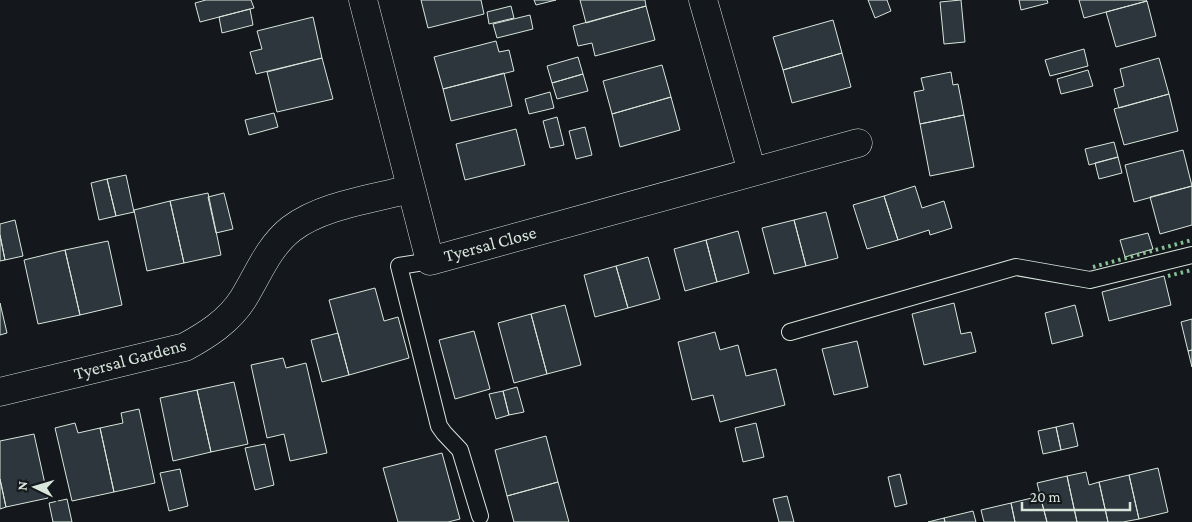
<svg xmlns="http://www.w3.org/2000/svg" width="1192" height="522" font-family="'Crimson Pro',serif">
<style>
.building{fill:#2c363c;stroke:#d8e6dc}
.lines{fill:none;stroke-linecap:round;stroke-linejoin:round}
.lane-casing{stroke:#d8e6dc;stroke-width:18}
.street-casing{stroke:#d8e6dc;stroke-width:29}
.lane{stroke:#14181c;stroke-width:16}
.street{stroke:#14181c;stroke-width:28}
.hedge{stroke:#8ac095;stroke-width:4;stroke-dasharray:2.5 4;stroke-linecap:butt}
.labels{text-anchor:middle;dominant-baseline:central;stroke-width:4;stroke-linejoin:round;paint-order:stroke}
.street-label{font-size:18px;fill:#d8e6dc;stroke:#14181c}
</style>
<rect width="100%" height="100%" fill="#14181c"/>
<path class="building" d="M 206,0 L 251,0 L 254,8 L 200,22 L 195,3 Z
M 421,0 L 481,0 L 484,14 L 428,28 Z
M 534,0 L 556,0 L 536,5 Z
M 580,0 L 645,0 L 646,6 L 586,23 Z
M 868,0 L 887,0 L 891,11 L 875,18 Z
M 961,0 L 965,42 L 944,44 L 940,2 Z
M 1019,0 L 1047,0 L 1048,3 L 1021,10 Z
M 1079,0 L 1146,0 L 1147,1 L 1084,18 Z
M 1147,1 L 1156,36 L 1116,47 L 1106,12 Z
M 511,6 L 514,18 L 489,24 L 487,12 Z
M 646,6 L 655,40 L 595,56 L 592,43 L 578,46 L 573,26 Z
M 250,9 L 253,25 L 222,33 L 219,17 Z
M 530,15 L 533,29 L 497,38 L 493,24 Z
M 313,17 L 322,58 L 256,74 L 250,52 L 262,49 L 257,31 Z
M 833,20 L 842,53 L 783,70 L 773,37 Z
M 496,41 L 499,52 L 509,50 L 514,71 L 443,89 L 434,57 Z
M 1084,49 L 1088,66 L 1050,76 L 1045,60 Z
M 842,53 L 851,87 L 792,103 L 783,70 Z
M 578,57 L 583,74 L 552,83 L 547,66 Z
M 322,58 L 333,99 L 277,112 L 267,72 Z
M 1159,58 L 1169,94 L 1119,108 L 1114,89 L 1124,86 L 1120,69 Z
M 662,65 L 671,97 L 612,114 L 603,81 Z
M 1088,70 L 1093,86 L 1061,94 L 1057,79 Z
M 951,72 L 953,85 L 958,84 L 964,115 L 920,124 L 914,92 L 924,90 L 921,78 Z
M 504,73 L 512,106 L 451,121 L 443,89 Z
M 583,74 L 588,91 L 557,99 L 552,83 Z
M 550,92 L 554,108 L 529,114 L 525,99 Z
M 1169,94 L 1178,131 L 1124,145 L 1114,109 Z
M 671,97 L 680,130 L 620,147 L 612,114 Z
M 274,113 L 278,127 L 249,135 L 245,120 Z
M 964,115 L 974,167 L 930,176 L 920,124 Z
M 557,117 L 564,145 L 550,148 L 543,121 Z
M 585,127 L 592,155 L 576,159 L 569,131 Z
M 516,129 L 525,165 L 465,180 L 456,144 Z
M 1114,142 L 1118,157 L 1089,165 L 1085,149 Z
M 1183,150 L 1192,186 L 1134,202 L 1125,165 Z
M 1118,157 L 1122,173 L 1099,179 L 1095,163 Z
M 126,175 L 134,212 L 116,216 L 107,179 Z
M 107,179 L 116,216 L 99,220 L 91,183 Z
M 915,186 L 922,208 L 944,201 L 952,228 L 930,235 L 929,230 L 898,240 L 884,196 Z
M 1192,186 L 1192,225 L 1160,234 L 1150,197 Z
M 208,193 L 221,255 L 184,263 L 170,201 Z
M 224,193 L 233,229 L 216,233 L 208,197 Z
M 884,196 L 898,240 L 867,249 L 853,205 Z
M 170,201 L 184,263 L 147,271 L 134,210 Z
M 826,212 L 838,258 L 806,266 L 794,220 Z
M 15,220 L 23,256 L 5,260 L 0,235 L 0,224 Z
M 794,220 L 806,266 L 774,274 L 762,228 Z
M 738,231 L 749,273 L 717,282 L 706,240 Z
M 1148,233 L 1153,249 L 1125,257 L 1120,240 Z
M 0,235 L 5,260 L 0,261 Z
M 706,240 L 717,282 L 685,291 L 674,249 Z
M 108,241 L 122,305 L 80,315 L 65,250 Z
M 65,250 L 80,315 L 38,324 L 24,260 Z
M 648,257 L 660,299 L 628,308 L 616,266 Z
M 616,266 L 628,308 L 595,317 L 584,275 Z
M 1164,276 L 1171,305 L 1109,321 L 1102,292 Z
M 375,288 L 384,321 L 398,317 L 409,358 L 349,375 L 329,300 Z
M 0,303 L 7,333 L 0,335 Z
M 954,303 L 961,334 L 971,332 L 976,352 L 924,365 L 912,314 Z
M 565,305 L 581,365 L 547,374 L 531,314 Z
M 1075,305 L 1083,336 L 1052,344 L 1045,313 Z
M 531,314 L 547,374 L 514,383 L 498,323 Z
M 1192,319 L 1192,350 L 1188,351 L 1181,322 Z
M 474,331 L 490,389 L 455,399 L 439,340 Z
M 715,332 L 720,350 L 738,345 L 746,376 L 776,369 L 785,405 L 720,422 L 713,395 L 692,400 L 678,342 Z
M 338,333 L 349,375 L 322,382 L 311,340 Z
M 857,341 L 868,387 L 834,395 L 822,349 Z
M 1192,350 L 1192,367 L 1188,351 Z
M 283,358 L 286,368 L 306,363 L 327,453 L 290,461 L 284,434 L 267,438 L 251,365 Z
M 234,382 L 248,444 L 211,452 L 197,390 Z
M 517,387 L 524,412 L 509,415 L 503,391 Z
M 197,390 L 211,452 L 173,461 L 160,398 Z
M 503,391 L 509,415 L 496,419 L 489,394 Z
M 139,409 L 155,483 L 114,492 L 100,428 L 123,423 L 121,413 Z
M 75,423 L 78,433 L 100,428 L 114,492 L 72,501 L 55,428 Z
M 756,423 L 764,457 L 743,462 L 735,428 Z
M 1073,423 L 1078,446 L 1061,450 L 1056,427 Z
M 1056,427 L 1061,450 L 1043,454 L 1038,431 Z
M 34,434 L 48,498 L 6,507 L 0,479 L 0,441 Z
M 546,436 L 558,482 L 507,496 L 495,450 Z
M 265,444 L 274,485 L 255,490 L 245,448 Z
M 442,453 L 460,519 L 448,522 L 398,522 L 383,468 Z
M 1158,468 L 1168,512 L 1139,519 L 1129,475 Z
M 180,469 L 188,506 L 169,511 L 160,473 Z
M 1086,472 L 1089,485 L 1099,482 L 1108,522 L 1077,522 L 1067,476 Z
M 900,474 L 907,504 L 895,507 L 888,477 Z
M 1129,475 L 1139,519 L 1123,522 L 1108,522 L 1099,482 Z
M 1067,476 L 1077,522 L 1047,522 L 1037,483 Z
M 0,479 L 6,507 L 0,509 Z
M 558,482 L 569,522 L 514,522 L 507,496 Z
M 787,496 L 794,522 L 779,522 L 773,499 Z
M 1040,496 L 1047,522 L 1015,522 L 1011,503 Z
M 67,499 L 72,522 L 53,522 L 49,503 Z
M 1011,503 L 1015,522 L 984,522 L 981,510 Z
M 973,511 L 976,522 L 945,522 L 944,518 Z
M 944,518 L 945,522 L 928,522 Z"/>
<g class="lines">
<defs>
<path id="lane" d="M 430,261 L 399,266 L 439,426 L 444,433 L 460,450 L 480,516
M 790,332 L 1016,267 L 1090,280 L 1192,255"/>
<path id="street" d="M 363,0 L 430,261 L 858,143
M 703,0 L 752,172
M 0,392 L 185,347 C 207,335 229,321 243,299 C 258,275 268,247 291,229 C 322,205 373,199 410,189"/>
</defs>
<use href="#lane" class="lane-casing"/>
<use href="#street" class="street-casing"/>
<use href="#lane" class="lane"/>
<use href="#street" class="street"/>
<path class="hedge" d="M 1093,267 L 1192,240
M 1168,276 L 1192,270"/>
</g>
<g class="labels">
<g class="street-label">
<text transform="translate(490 244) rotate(-15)">Tyersal Close</text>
<text transform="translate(130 359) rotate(-15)">Tyersal Gardens</text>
</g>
</g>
<g transform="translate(35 487) rotate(275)" stroke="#14181c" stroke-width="4" paint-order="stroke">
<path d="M0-4L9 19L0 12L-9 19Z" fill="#d8e6dc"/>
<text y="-8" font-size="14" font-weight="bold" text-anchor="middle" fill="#d8e6dc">N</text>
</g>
<path d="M1022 502v8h108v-8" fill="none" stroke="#d8e6dc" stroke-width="2.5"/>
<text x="1030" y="502" font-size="15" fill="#d8e6dc" stroke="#14181c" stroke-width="4" paint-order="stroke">20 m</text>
</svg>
